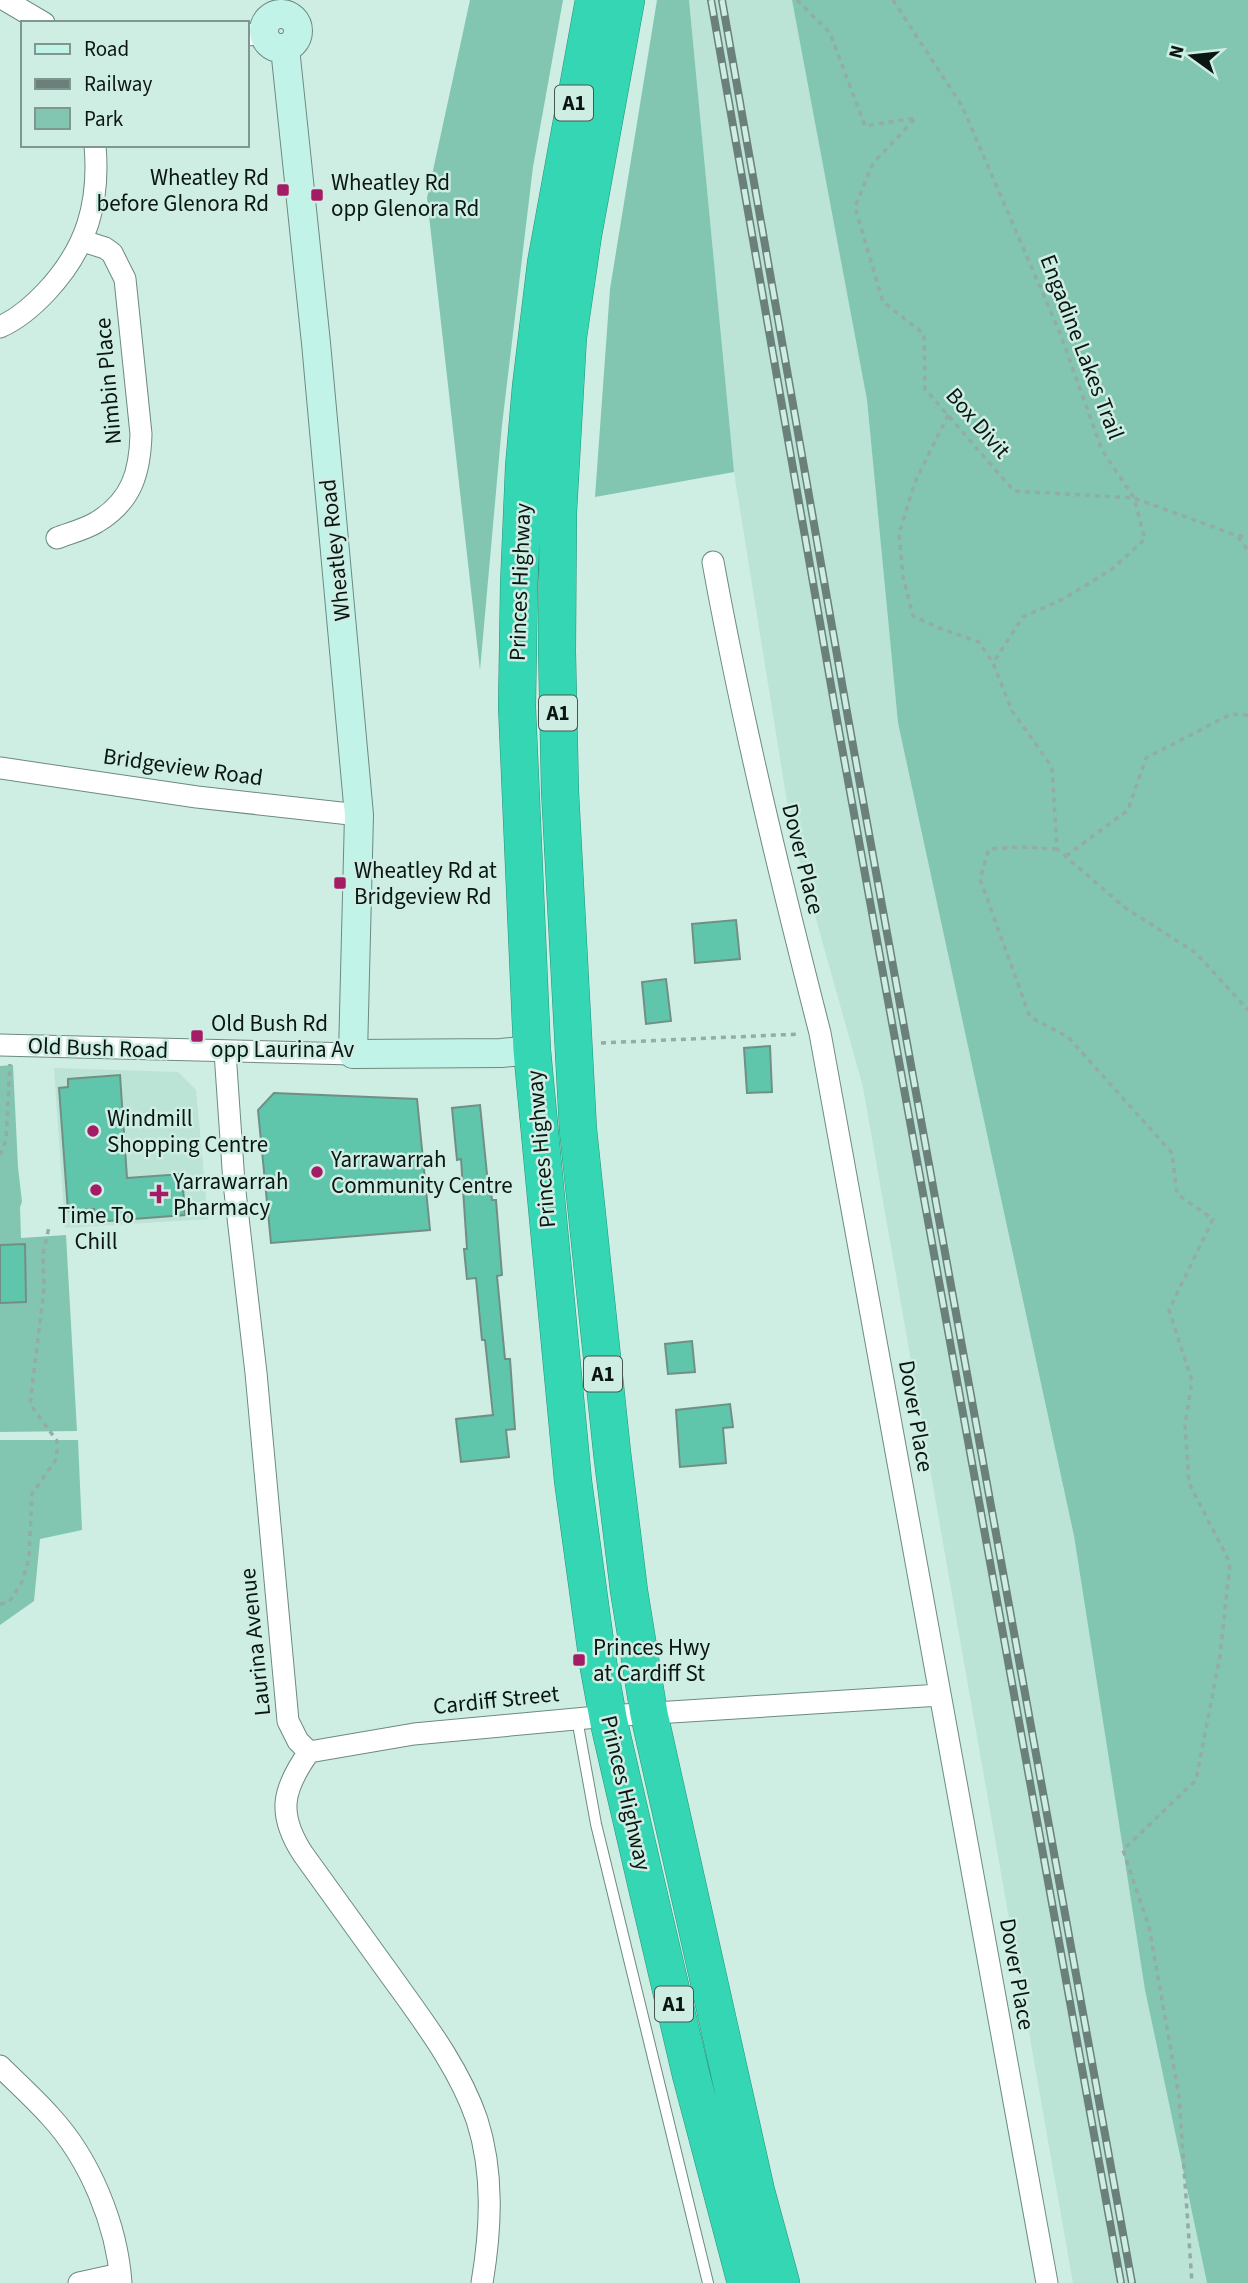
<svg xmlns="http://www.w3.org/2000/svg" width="1248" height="2283" font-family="'Source Sans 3',sans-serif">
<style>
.built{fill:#bbe3d6}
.green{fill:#82c6b2}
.building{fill:#5fc6ac;stroke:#728f86;stroke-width:2}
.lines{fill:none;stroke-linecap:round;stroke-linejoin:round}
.lane-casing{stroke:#6d8a81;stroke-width:12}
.street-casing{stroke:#6d8a81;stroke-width:23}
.secondary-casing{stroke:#6d8a81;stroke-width:30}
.highway-casing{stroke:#26937b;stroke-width:38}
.path{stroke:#93aca4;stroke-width:3.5;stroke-dasharray:5 5;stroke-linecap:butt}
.lane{stroke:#fff;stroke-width:10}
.street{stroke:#fff;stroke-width:21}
.secondary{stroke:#c2f3e8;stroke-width:28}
.highway{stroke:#35d6b3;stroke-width:37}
.rail-casing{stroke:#6b807a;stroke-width:8}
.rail{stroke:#ceede3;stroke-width:5;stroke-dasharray:16;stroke-linecap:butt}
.poi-dot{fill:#a51c66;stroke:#ceede3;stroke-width:2.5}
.labels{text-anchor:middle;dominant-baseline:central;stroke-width:5;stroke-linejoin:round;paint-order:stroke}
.shield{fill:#ceede3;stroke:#465651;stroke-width:2}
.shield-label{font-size:21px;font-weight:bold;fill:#0b1613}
.poi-label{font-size:23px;fill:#0b1613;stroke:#ceede3;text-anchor:start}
.street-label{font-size:23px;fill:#0b1613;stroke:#ceede3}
</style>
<rect width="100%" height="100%" fill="#ceede3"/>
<path class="built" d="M 689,0 L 792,0 L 867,400 L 898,723 L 1074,1536 L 1145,1990 L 1207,2283 L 1073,2283 L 863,1087 L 792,833 L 734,472 Z
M 54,1068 L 178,1072 L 196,1090 L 208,1219 L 65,1228 Z"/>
<path class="green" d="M 470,0 L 563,0 L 533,167 L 502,425 L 480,670 L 427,198 Z
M 657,0 L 689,0 L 734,472 L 595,497 L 610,289 Z
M 792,0 L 1248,0 L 1248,2283 L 1207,2283 L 1145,1990 L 1074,1536 L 898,723 L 867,400 Z
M 13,1065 L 18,1167 L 22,1202 L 20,1207 L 21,1238 L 66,1235 L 77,1431 L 0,1432 L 0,1066 Z
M 0,1440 L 78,1440 L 82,1530 L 40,1539 L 34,1601 L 0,1625 Z"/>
<path class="building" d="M 736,920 L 740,959 L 695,963 L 692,924 Z
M 666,979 L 671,1021 L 646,1024 L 642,982 Z
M 770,1046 L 772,1092 L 747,1093 L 744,1048 Z
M 120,1075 L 127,1178 L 182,1174 L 185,1215 L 95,1222 L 94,1209 L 68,1211 L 59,1088 L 68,1087 L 68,1079 Z
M 274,1093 L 417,1099 L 430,1230 L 271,1243 L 258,1110 Z
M 480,1105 L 489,1194 L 491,1193 L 492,1200 L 496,1200 L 502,1275 L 497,1276 L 505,1359 L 510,1359 L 515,1429 L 506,1430 L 509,1457 L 461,1462 L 456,1419 L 493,1415 L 485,1340 L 482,1340 L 476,1278 L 467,1279 L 464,1249 L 467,1249 L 461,1159 L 457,1160 L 452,1108 Z
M 25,1244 L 26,1302 L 0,1303 L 0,1245 Z
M 692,1341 L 695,1372 L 668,1374 L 665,1344 Z
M 730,1404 L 733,1427 L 723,1428 L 726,1463 L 680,1467 L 676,1410 Z"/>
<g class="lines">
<defs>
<path id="lane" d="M 577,1719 L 596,1824 L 708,2283"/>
<path id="street" d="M 5,0 L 44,23
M 247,35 L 264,33
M 0,327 C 18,319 34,305 47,291 C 87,248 100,203 95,145
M 57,538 C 70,533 86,529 97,522 C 132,501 140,472 141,434 L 125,279 L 112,253 L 105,248 L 83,241
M 713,562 C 742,721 780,877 820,1033 L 1047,2283
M 0,768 L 197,797 L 359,815
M 0,1045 L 353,1054
M 225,1052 L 234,1183 L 256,1373 L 288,1721 L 298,1741 L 309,1752 C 282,1790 277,1814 303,1854 C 334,1897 365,1940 396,1983 C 427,2026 460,2070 477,2120 C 494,2173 491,2229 482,2283
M 309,1752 L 414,1734 L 608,1716 L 940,1695
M 0,2066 C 17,2083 35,2099 50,2116 C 90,2159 117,2225 121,2283
M 79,2283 L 120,2274"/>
<path id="secondary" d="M264 31a17 17 0 1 1 34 0a17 17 0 1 1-34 0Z
M 285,48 L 316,343 L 359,815 L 353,1054 L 501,1053 L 532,1050"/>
<path id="highway" d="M 594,0 L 546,263 L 531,386 L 524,467 L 519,584 L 517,707 L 532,1050 L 573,1481 L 598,1663 L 609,1723 L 647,1887 L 691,2075 L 746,2283
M 626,0 L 583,235 L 568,337 L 558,513 L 557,651 L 560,791 L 578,1129 L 612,1452 L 629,1591 L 649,1714 L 756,2191 L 781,2283"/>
</defs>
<use href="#lane" class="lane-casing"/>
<use href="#street" class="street-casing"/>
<use href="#secondary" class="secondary-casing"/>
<use href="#highway" class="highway-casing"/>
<path class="path" d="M 797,0 L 830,33 L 865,126 L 916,118 L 873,163 L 855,207 L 883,302 L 924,334 L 925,389 L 1014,491 L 1134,498 L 1238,536 L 1248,536
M 893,0 L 962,106 L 1060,333 L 1102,450 L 1134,498 L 1145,539 L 1112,569 L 1065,598 L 1023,617 L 993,663 L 1012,711 L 1052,767 L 1057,849 L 1124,907 L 1196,953 L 1248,1010
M 948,415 L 915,482 L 899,534 L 903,577 L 913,616 L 939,628 L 979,642 L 993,663
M 1238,537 L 1248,551
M 1057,849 L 1022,847 L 989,849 L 980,879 L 1030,1017 L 1068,1037 L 1172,1153 L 1177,1194 L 1213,1219 L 1169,1310 L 1192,1381 L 1185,1425 L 1189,1483 L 1230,1563 L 1220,1656 L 1196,1780 L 1123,1850 L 1149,1927 L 1179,2096 L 1192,2283
M 1066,856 L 1128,810 L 1146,758 L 1231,714 L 1248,715
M 601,1043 L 800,1034
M 0,1155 L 6,1140 L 10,1064
M 0,1604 L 9,1602 L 22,1582 L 29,1558 L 32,1494 L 57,1458 L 57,1441 L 30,1404 L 44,1289 L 43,1254 L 49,1227"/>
<use href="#lane" class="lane"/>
<use href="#street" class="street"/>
<use href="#secondary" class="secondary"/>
<use href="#highway" class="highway"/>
<defs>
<path id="rail" d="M 711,0 L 839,731 L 1121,2283
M 722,0 L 850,729 L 1132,2283"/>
</defs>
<use href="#rail" class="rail-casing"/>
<use href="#rail" class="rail"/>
</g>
<g class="poi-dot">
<rect x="276" y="183" width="14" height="14" rx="3.5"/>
<rect x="310" y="188" width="14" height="14" rx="3.5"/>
<rect x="333" y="876" width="14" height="14" rx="3.5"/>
<rect x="190" y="1029" width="14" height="14" rx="3.5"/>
<circle cx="93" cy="1131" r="7"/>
<circle cx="317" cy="1172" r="7"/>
<circle cx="96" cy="1190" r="7"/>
<path d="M155.5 1183.5h7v7h7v7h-7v7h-7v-7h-7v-7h7z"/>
<rect x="572" y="1653" width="14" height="14" rx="3.5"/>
</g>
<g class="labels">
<g class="shield">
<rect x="555" y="85.5" width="38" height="35" rx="5"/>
<rect x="539" y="695.5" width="38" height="35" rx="5"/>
<rect x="584" y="1356.5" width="38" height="35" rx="5"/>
<rect x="655" y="1986.5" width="38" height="35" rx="5"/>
</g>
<g class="shield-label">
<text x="574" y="103">A1</text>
<text x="558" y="713">A1</text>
<text x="603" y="1374">A1</text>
<text x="674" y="2004">A1</text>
</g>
<g class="poi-label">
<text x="269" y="177" text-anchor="end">Wheatley Rd<tspan x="269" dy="26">before Glenora Rd</tspan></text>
<text x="331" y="182">Wheatley Rd<tspan x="331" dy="26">opp Glenora Rd</tspan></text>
<text x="354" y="870">Wheatley Rd at<tspan x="354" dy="26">Bridgeview Rd</tspan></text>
<text x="211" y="1023">Old Bush Rd<tspan x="211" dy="26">opp Laurina Av</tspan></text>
<text x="107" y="1118">Windmill<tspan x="107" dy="26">Shopping Centre</tspan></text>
<text x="331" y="1159">Yarrawarrah<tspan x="331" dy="26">Community Centre</tspan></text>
<text x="173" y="1181">Yarrawarrah<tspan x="173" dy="26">Pharmacy</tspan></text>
<text x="96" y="1215" text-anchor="middle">Time To<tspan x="96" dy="26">Chill</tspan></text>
<text x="593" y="1647">Princes Hwy<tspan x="593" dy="26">at Cardiff St</tspan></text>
</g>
<g class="street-label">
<text transform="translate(1082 347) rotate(69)">Engadine Lakes Trail</text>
<text transform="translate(108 381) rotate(-95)">Nimbin Place</text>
<text transform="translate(978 423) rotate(49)">Box Divit</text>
<text transform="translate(335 550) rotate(-96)">Wheatley Road</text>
<text transform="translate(520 582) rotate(-88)">Princes Highway</text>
<text transform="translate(183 767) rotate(8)">Bridgeview Road</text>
<text transform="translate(803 859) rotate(76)">Dover Place</text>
<text transform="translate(98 1048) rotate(2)">Old Bush Road</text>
<text transform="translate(541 1149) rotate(-95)">Princes Highway</text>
<text transform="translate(916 1416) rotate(80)">Dover Place</text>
<text transform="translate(255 1642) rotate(-96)">Laurina Avenue</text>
<text transform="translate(496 1700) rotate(-6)">Cardiff Street</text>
<text transform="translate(626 1793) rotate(77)">Princes Highway</text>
<text transform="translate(1017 1974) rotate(80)">Dover Place</text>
</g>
</g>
<rect x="21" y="21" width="228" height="126" fill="#ceede3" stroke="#809790" stroke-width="2"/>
<rect x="35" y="44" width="35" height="10" fill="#c2f3e8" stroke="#809790" stroke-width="2"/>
<text x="84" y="56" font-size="21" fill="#0b1613">Road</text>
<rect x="35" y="79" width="35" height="10" fill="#6b807a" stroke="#809790" stroke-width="2"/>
<text x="84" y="91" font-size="21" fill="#0b1613">Railway</text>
<rect x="35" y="108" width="35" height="21" fill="#82c6b2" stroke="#809790" stroke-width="2"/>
<text x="84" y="126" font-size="21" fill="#0b1613">Park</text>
<g transform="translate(1192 56) rotate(285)" stroke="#ceede3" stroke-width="5" paint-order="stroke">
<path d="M0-5L12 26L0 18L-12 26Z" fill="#0b1613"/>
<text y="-10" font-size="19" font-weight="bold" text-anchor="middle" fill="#0b1613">N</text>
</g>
</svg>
